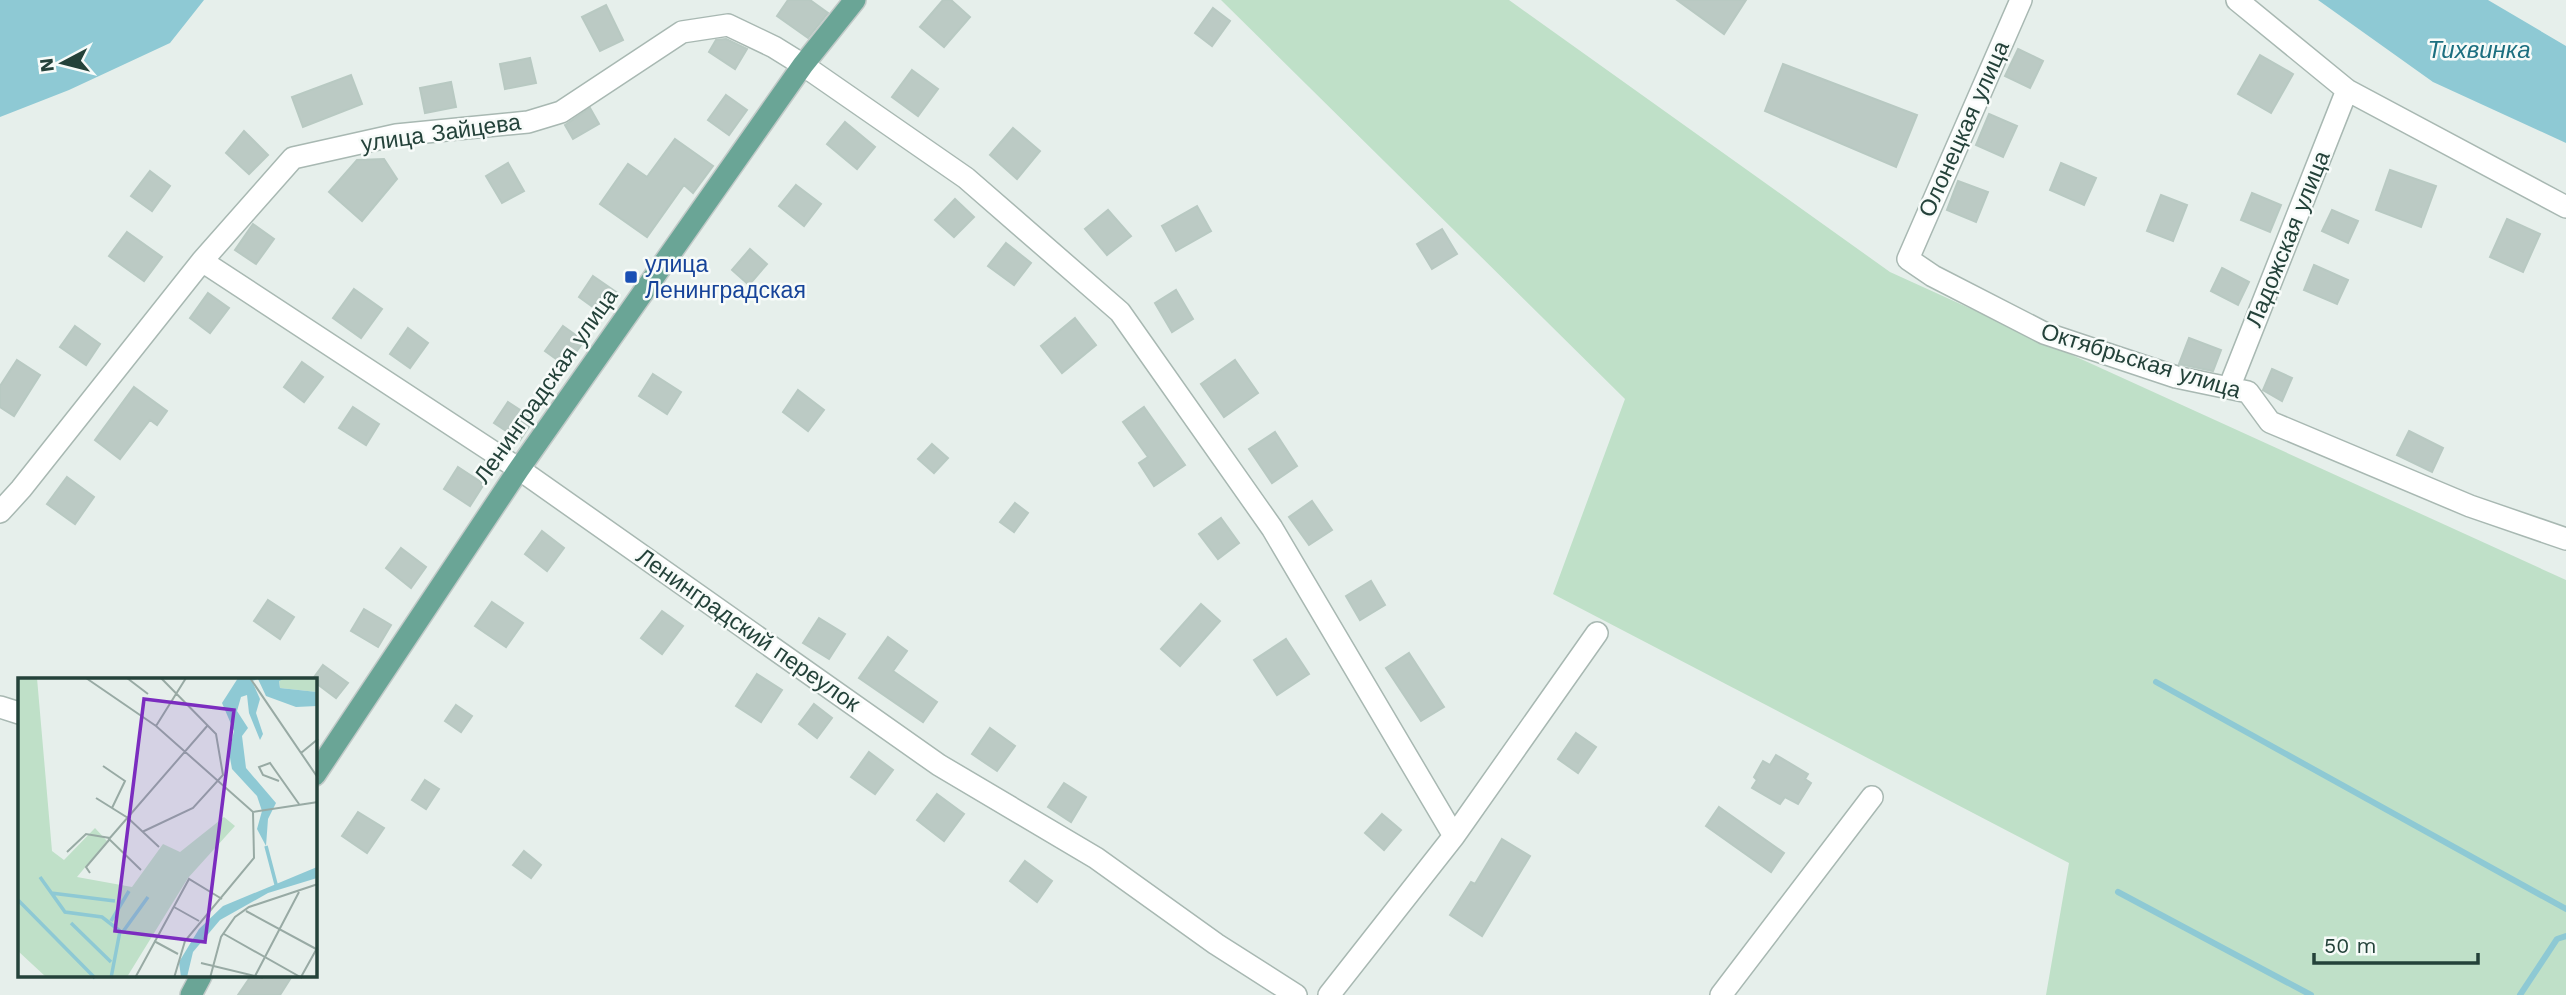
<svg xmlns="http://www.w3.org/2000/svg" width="2566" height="995" font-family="'Work Sans',sans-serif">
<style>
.green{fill:#bfe0c8}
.water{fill:#8ec9d4}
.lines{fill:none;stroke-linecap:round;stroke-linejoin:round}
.stream{stroke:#8ec9d4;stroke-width:6}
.building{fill:#bbcac4;stroke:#b8c9c2;stroke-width:2}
.minor-casing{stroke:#a8b8b2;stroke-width:24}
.major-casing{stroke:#c2cac8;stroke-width:24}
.minor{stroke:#fff;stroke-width:21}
.major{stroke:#6aa596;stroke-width:21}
.transit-dot{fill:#1a4fb4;stroke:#f7fbf9;stroke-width:2.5}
.labels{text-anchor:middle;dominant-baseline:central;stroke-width:5;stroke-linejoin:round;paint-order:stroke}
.street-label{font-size:23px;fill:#24423a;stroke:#f7fbf9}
.transit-label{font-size:23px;fill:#164399;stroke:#f7fbf9;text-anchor:start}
.water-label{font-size:24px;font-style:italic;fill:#1c6f80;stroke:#f7fbf9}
.inset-river{fill:none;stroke:#8ec9d4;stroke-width:3.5}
.inset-road{fill:none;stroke:#98aaa4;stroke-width:2}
.view{fill:#7b2cbf;fill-opacity:0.15;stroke:#7b2cbf;stroke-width:3.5}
.inset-edge{fill:none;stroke:#24423a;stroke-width:3.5}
</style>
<rect width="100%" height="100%" fill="#e6efeb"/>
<path class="green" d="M 1221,0 L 1509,0 L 1890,272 L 2566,580 L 2566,995 L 2046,995 L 2069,863 L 1553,594 L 1625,399 Z"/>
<path class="water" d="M 0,0 L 204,0 L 170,43 L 69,90 L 0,117 Z
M 2318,0 L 2488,0 L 2566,46 L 2566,143 L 2433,82 Z"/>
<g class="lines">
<path class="stream" d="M 2156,682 L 2566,909
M 2118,892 L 2311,995
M 2520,995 L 2557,939 L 2566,936"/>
</g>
<path class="building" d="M 788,0 L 810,0 L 828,13 L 808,38 L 777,16 Z
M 943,0 L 951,0 L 970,17 L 944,47 L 920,27 Z
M 1677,0 L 1746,0 L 1724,34 Z
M 606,5 L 623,40 L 600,51 L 582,17 Z
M 1213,8 L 1230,21 L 1212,46 L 1195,33 Z
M 726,39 L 747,49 L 735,69 L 709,52 L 716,40 Z
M 2018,49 L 2043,61 L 2030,88 L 2005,76 Z
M 2260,55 L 2293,74 L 2271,113 L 2238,94 Z
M 530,58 L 536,83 L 505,89 L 500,64 Z
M 1783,64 L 1917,115 L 1896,167 L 1765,111 Z
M 912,70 L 938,89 L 918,116 L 892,97 Z
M 351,75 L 362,104 L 303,127 L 292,97 Z
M 451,82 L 456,107 L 425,113 L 420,88 Z
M 726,95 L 747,110 L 729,135 L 708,120 Z
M 590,108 L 599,124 L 573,139 L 565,125 Z
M 1989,114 L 2017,126 L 2003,157 L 1976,145 Z
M 845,122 L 875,147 L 857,169 L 827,144 Z
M 1013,128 L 1040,151 L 1017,179 L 990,155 Z
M 244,131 L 268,155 L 249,174 L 226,153 Z
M 675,139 L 713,166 L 693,193 L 684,185 L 647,237 L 600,204 L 628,164 L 647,177 Z
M 384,159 L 397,179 L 362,221 L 329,192 L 357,160 Z
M 508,163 L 524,191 L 502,203 L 486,176 Z
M 2061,163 L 2096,178 L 2084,205 L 2050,190 Z
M 2390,170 L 2436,186 L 2421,227 L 2376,210 Z
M 150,171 L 170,186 L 152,211 L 131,196 Z
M 1958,181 L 1988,192 L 1976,222 L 1947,210 Z
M 796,185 L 821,204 L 804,226 L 779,206 Z
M 2252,193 L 2281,205 L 2270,232 L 2241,220 Z
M 2161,195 L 2187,205 L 2173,241 L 2147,231 Z
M 955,199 L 974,217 L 954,237 L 935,220 Z
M 1197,206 L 1211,231 L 1176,251 L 1162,226 Z
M 1108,210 L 1131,236 L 1107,255 L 1085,229 Z
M 2332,210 L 2358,221 L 2348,243 L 2322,231 Z
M 2507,219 L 2540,234 L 2523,272 L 2490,257 Z
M 253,224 L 274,239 L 256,264 L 235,250 Z
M 1442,229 L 1457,254 L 1432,269 L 1417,244 Z
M 127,232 L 162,257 L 144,281 L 109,256 Z
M 1006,243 L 1031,263 L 1014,285 L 988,266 Z
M 750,249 L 767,264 L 749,285 L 732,270 Z
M 2314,265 L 2348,280 L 2337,304 L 2304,290 Z
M 2222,268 L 2249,282 L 2238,305 L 2211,291 Z
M 593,276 L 619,294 L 604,315 L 579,297 Z
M 354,289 L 382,309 L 361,338 L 333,318 Z
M 1176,290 L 1193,319 L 1172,332 L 1155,303 Z
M 208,293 L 229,308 L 210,333 L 190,318 Z
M 1075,318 L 1096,345 L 1062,373 L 1041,346 Z
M 75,326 L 100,344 L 86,365 L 60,347 Z
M 563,326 L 584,341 L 566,366 L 545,351 Z
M 408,328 L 428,343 L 410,368 L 390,354 Z
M 2189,338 L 2221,350 L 2213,371 L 2179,364 Z
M 17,360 L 40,375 L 14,416 L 0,407 L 0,386 Z
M 1235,360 L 1258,393 L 1224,417 L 1201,384 Z
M 302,362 L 323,377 L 304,402 L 284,387 Z
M 2272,369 L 2292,378 L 2282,401 L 2263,390 Z
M 653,374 L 681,392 L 667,414 L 639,396 Z
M 134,387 L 167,411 L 157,425 L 150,420 L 120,459 L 95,440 Z
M 798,390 L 824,410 L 808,431 L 783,412 Z
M 508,402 L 534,419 L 520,440 L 494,423 Z
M 353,407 L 379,424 L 366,445 L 339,428 Z
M 1144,407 L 1185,465 L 1154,486 L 1139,463 L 1148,457 L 1123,422 Z
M 2409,431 L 2443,448 L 2432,472 L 2397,455 Z
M 1275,432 L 1297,466 L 1272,483 L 1249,449 Z
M 932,444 L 948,458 L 934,473 L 918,459 Z
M 458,467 L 484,484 L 470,506 L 444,489 Z
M 67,477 L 94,497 L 75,524 L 47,504 Z
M 1312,501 L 1332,530 L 1309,545 L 1289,517 Z
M 1015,503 L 1028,513 L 1014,532 L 1000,522 Z
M 1221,518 L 1239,543 L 1218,559 L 1199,534 Z
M 542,531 L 564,548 L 547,571 L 525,554 Z
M 401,548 L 426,567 L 411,588 L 386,568 Z
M 1371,581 L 1385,605 L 1360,620 L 1346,596 Z
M 268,600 L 294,617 L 280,639 L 254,621 Z
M 492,602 L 523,623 L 506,647 L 475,626 Z
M 1201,604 L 1220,621 L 1180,666 L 1161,649 Z
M 364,609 L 391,625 L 378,647 L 351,631 Z
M 662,611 L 683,626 L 662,654 L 641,638 Z
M 819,618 L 845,634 L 829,659 L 803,643 Z
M 888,637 L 907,651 L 893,671 L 937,702 L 923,722 L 859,678 Z
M 1286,639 L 1309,674 L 1277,695 L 1254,660 Z
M 1409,653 L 1444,707 L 1421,721 L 1386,668 Z
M 323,665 L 348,683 L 336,698 L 312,680 Z
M 757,674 L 782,690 L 761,722 L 736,706 Z
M 814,704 L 832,718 L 817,738 L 799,724 Z
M 456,705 L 472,716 L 461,732 L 445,721 Z
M 990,728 L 1015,746 L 997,771 L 972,754 Z
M 1576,733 L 1596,747 L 1578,773 L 1558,759 Z
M 869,752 L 893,770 L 875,794 L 851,777 Z
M 1776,755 L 1808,774 L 1805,779 L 1811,783 L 1798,804 L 1785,797 L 1780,804 L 1752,788 L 1757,780 L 1754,777 L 1763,761 L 1770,765 Z
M 425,780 L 439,789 L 426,809 L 412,800 Z
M 1064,783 L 1086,797 L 1071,822 L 1048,807 Z
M 937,794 L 964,814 L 944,841 L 917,820 Z
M 1719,807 L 1784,853 L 1771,872 L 1706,826 Z
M 358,812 L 384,828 L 367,853 L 342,836 Z
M 1382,814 L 1401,830 L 1384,850 L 1365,833 Z
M 1502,839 L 1530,856 L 1482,936 L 1450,915 L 1471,882 L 1475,884 Z
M 524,851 L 541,865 L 531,878 L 513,865 Z
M 1025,861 L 1052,881 L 1037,902 L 1010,881 Z
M 251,976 L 292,976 L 280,995 L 238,995 Z"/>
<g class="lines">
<defs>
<path id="minor" d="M 2021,0 L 1908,259 L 1933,276 L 2044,333 L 2176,377 L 2248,392 L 2270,422 L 2470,506 L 2566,539
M 2237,0 L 2347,90 L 2566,207
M 202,261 L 519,469 L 939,765 L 1096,858 L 1216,944 L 1296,995
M 2229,388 L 2347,90
M 0,512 L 21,489 L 202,261 L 293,158 L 396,135 L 528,122 L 561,112 L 682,32 L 728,25 L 774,47 L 803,65 L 966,178 L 1120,312 L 1272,528 L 1454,836
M 0,707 L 19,713
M 1329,995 L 1454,836 L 1597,633
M 1721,995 L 1872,797"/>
<path id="major" d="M 315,775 L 519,469 L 803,65 L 855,0
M 191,995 L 201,976"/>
</defs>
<use href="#minor" class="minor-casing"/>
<use href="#major" class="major-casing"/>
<use href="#minor" class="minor"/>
<use href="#major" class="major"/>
</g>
<rect class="transit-dot" x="624" y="270" width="14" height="14" rx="3.5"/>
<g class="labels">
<g class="street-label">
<text transform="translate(1964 129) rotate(-66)">Олонецкая улица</text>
<text transform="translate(441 133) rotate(-8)">улица Зайцева</text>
<text transform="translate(2288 239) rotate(-68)">Ладожская улица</text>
<text transform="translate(2141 361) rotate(17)">Октябрьская улица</text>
<text transform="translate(546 386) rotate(-55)">Ленинградская улица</text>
<text transform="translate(748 630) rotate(35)">Ленинградский переулок</text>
</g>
<g class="transit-label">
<text x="645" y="264">улица<tspan x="645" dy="26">Ленинградская</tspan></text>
</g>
<g class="water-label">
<text x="2479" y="50">Тихвинка</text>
</g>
</g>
<g transform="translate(18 678)">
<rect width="299" height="299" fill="#e6efeb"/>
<path d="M 0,0 L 19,0 L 34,173 L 46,182 L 77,150 L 89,163 L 59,199 L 114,209 L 145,166 L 162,174 L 206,139 L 217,148 L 170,200 L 109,299 L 28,299 L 0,273 ZM 268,0 L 299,0 L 299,14 L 262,10 L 261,2 Z" fill="#bfe0c8"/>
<path d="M 220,0 L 268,0 L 261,3 L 262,10 L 299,14 L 299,28 L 278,29 L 248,18 L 240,1 L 234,3 L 242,21 L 238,35 L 245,56 L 242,62 L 231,35 L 229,17 L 223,19 L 219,33 L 230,50 L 224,58 L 228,90 L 258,125 L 250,141 L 248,168 L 239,151 L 244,133 L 239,118 L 214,91 L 211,74 L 216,53 L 204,25 ZM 299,189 L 299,200 L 250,215 L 202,242 L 175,274 L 169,299 L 163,299 L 161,284 L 181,251 L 205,228 Z" fill="#8ec9d4"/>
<path class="inset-river" d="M 248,168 L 259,210M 22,199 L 47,234 L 84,239 L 102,253 L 93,300M 33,215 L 97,223M 0,222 L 77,300M 93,243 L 111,213M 53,245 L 93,284M 104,255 L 130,219"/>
<path class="inset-road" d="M 68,0 L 138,48 L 235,134 L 300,124M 109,0 L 130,16M 232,0 L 300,100M 138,48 L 168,0M 283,75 L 300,61M 85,88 L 107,103 L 94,130M 261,103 L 245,97 L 241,89 L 252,85 L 281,126M 78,120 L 110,140 L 141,169M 124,154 L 175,130 L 205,97 L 198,56 L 143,0M 49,174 L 68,156 L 92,160M 123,192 L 91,161 L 190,47M 72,195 L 68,189 L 91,162M 156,229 L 181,243M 228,233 L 300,272M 206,256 L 284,300M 136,263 L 160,276M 183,285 L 245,300M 283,299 L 298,272M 117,300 L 171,201 L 204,221M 156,300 L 167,263 L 236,180 L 235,134M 192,300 L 203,259 L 217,239 L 231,229 L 300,206M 236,300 L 281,214"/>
<path class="view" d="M 126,21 L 216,32 L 187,264 L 97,253 Z"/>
<rect width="299" height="299" class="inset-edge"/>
</g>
<g transform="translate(63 63) rotate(263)" stroke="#f7fbf9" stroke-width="5" paint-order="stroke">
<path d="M0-5L12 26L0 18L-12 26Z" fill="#24423a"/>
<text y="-10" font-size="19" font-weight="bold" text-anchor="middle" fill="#24423a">N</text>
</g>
<path d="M2314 953v10h164v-10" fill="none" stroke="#24423a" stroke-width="3.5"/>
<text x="2324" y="953" font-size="21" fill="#24423a" stroke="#f7fbf9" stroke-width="5" paint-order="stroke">50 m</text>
</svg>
